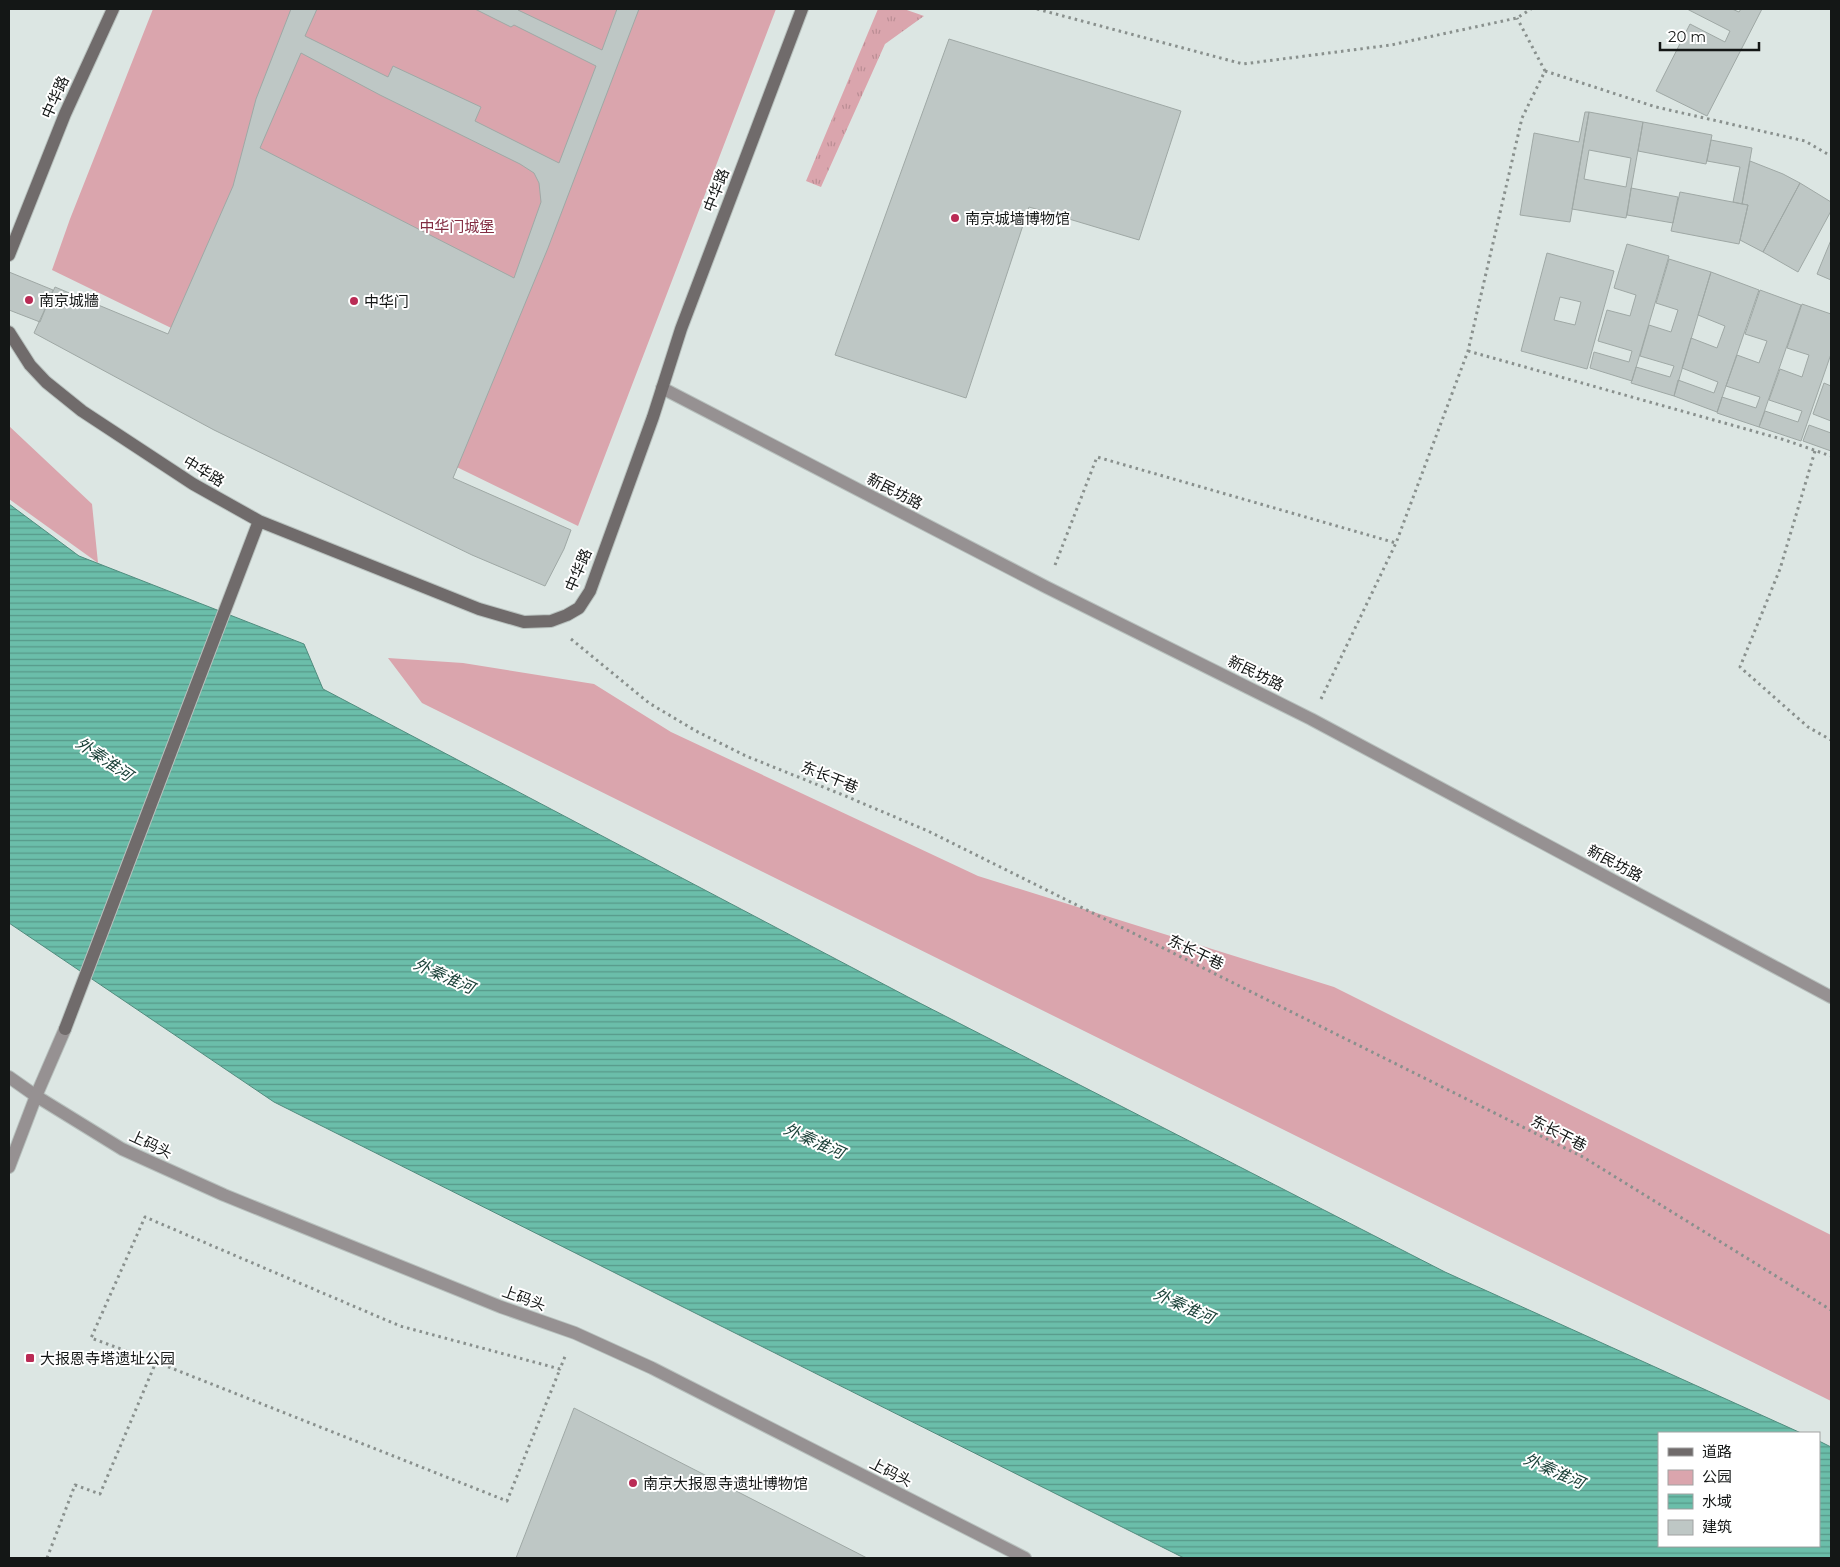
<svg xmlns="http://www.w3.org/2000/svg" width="1840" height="1567" font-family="Montserrat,'Noto Sans SC',sans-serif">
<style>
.grass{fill:url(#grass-tufts)}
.park{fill:#daa5ad}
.water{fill:url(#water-rules);stroke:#518c7e}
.building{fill:#bec7c5;stroke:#9fa8a5;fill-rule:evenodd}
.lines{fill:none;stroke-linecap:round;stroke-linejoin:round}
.minor-casing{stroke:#b8c1be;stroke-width:14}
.tertiary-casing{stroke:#b8c1be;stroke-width:14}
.secondary-casing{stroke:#b8c1be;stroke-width:14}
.path{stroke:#89908d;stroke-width:3;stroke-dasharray:2.5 4;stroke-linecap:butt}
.minor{stroke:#969192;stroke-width:12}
.tertiary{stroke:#969192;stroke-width:12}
.secondary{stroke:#706b6b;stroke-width:12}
.poi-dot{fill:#ba2b55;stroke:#fff;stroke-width:2}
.labels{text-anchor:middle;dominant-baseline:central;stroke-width:4;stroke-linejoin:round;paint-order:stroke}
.street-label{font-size:15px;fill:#141716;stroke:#fff}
.poi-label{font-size:15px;fill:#141716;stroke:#fff;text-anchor:start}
.park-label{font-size:15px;fill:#822d42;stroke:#fff}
.water-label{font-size:16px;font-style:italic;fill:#183f36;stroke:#fff}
</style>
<defs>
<pattern id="grass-tufts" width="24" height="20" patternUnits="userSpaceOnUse" patternTransform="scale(1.25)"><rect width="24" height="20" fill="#daa5ad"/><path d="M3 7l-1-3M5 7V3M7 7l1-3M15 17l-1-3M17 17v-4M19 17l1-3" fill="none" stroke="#ba8d94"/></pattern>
<pattern id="water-rules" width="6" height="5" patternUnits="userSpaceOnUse" patternTransform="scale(1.25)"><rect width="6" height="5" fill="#6bbeaa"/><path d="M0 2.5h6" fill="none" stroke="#579989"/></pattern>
</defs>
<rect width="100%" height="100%" fill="#dce6e3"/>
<path class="grass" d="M 878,9 L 904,9 L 924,16 L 885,44 L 821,187 L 806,181 Z"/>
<path class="park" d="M 153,9 L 776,9 L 578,526 L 52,270 L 70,219 Z
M 9,426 L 92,504 L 98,563 L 9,499 Z
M 388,658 L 463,663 L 594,684 L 671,732 L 978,876 L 1334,987 L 1831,1235 L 1831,1401 L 422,703 Z"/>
<path class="water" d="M 9,504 L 79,556 L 304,644 L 323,689 L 908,997 L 1445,1272 L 1801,1433 L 1659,1433 L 1659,1546 L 1819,1546 L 1819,1441 L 1831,1447 L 1831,1558 L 1184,1558 L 274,1102 L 9,923 Z"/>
<path class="building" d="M 291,9 L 317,9 L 305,36 L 388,77 L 393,66 L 481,107 L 475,121 L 559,163 L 596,66 L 514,25 L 511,27 L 475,9 L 519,9 L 518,10 L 602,50 L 617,9 L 639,9 L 548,248 L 453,478 L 571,530 L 564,549 L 545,586 L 472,555 L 214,430 L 34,333 L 55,287 L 168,334 L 233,186 L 256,99 ZM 301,53 L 380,95 L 520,164 L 534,173 L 539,183 L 541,202 L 514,278 L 260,148 Z
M 1687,9 L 1732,9 L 1739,12 L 1741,9 L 1762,9 L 1707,116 L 1656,91 L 1690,24 L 1725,42 L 1730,31 Z
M 949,39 L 1181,111 L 1139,240 L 1029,207 L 966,398 L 835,355 Z
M 1585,112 L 1589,112 L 1570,222 L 1520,215 L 1534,133 L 1579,142 Z
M 1589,112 L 1643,122 L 1626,218 L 1572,209 ZM 1589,150 L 1631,158 L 1626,187 L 1584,179 Z
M 1643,122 L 1712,135 L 1706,164 L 1638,151 Z
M 1711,140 L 1752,148 L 1742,204 L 1733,202 L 1740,167 L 1707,161 Z
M 1750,161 L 1783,174 L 1800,183 L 1763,252 L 1740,240 L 1748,205 L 1742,204 Z
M 1800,183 L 1831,202 L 1831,211 L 1798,272 L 1763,252 Z
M 1631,188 L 1678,197 L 1673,223 L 1627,215 Z
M 1680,192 L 1748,205 L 1739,244 L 1671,231 Z
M 1831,240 L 1831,280 L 1817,274 Z
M 1627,244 L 1669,256 L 1632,381 L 1590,368 L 1594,352 L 1629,362 L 1632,351 L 1598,341 L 1607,310 L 1630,316 L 1636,295 L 1614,288 Z
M 1547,253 L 1614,271 L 1587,369 L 1521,351 ZM 1560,297 L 1581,302 L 1575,325 L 1554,320 Z
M 1669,259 L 1711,272 L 1674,396 L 1631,383 L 1636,367 L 1670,377 L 1674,366 L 1640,356 L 1649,325 L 1671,332 L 1678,310 L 1656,303 Z
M 9,272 L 53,290 L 40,322 L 9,310 Z
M 1711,272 L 1759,290 L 1717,412 L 1674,396 L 1678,380 L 1714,393 L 1718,382 L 1682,368 L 1691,338 L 1717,348 L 1725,326 L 1698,315 Z
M 1760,290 L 1801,305 L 1759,427 L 1717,413 L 1722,397 L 1756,408 L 1760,397 L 1726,386 L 1737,355 L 1759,363 L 1767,341 L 1745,334 Z
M 1802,304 L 1831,314 L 1831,354 L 1801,441 L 1759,427 L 1765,411 L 1798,422 L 1802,411 L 1769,400 L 1780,369 L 1802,377 L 1809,355 L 1787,348 Z
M 1824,383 L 1831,386 L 1831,421 L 1813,414 Z
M 1809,425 L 1831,433 L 1831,451 L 1803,441 Z
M 574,1408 L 867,1558 L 516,1558 Z"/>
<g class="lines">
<defs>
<path id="minor" d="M 662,388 L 1046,587 L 1311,719 L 1831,997
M 9,1077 L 36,1096 L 122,1149 L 224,1195 L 501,1307 L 575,1333 L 652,1368 L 1025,1558"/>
<path id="tertiary" d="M 9,1167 L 36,1096 L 65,1029"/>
<path id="secondary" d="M 9,255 L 65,114 L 113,9
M 9,332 L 30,365 L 46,382 L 82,411 L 193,484 L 259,521 L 479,609 L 524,622 L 551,621 L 567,615 L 579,608 L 590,591 L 653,417 L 681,329 L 802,9
M 65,1029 L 259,521"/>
</defs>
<use href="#minor" class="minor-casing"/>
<use href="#tertiary" class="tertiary-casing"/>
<use href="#secondary" class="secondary-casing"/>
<path class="path" d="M 1037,9 L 1243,64 L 1391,45 L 1517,18 L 1531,9
M 1545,71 L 1656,107 L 1805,141 L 1831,156
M 1468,351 L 1785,440 L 1831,456
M 1815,451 L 1780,569 L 1740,667 L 1808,727 L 1831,740
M 1055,565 L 1097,457 L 1396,543
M 571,639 L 649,703 L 696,731 L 746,756 L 843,795 L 928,831 L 1583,1157 L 1831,1310
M 1321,699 L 1396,543 L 1468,351 L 1522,118 L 1545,71 L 1517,18
M 156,1362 L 507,1501 L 560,1369
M 47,1558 L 75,1485 L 100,1494 L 156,1362 L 91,1338 L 145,1217 L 400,1326 L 560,1369 L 566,1354"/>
<use href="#minor" class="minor"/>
<use href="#tertiary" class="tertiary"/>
<use href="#secondary" class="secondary"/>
</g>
<g class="poi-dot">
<circle cx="955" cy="218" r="5"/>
<circle cx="29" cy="300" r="5"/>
<circle cx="354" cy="301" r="5"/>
<rect x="25" y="1353" width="10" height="10" rx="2.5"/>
<circle cx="633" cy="1483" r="5"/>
</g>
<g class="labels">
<g class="street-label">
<text transform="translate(55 97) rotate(-66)">中华路</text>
<text transform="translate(716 190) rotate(-69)">中华路</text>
<text transform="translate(204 471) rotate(31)">中华路</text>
<text transform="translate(895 491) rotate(27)">新民坊路</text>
<text transform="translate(578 570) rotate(-67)">中华路</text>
<text transform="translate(1256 673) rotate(26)">新民坊路</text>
<text transform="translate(830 777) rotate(22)">东长干巷</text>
<text transform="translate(1615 863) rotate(28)">新民坊路</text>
<text transform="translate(1196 952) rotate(26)">东长干巷</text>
<text transform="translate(1559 1133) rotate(27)">东长干巷</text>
<text transform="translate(151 1144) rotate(25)">上码头</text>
<text transform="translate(524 1298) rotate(20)">上码头</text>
<text transform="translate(891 1472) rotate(27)">上码头</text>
</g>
<g class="poi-label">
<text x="965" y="218">南京城墙博物馆</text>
<text x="39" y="300">南京城牆</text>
<text x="364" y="301">中华门</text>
<text x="40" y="1358">大报恩寺塔遗址公园</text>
<text x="643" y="1483">南京大报恩寺遗址博物馆</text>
</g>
<g class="park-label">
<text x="457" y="226">中华门城堡</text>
</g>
<g class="water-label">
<text transform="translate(104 759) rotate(34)">外秦淮河</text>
<text transform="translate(444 976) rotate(24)">外秦淮河</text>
<text transform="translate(814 1141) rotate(24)">外秦淮河</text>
<text transform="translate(1184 1306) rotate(24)">外秦淮河</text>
<text transform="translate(1554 1471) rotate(24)">外秦淮河</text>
</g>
</g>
<rect width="1840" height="1567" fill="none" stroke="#141716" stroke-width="20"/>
<rect x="1658" y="1432" width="162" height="115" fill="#ffffff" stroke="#a1a2a2"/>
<rect x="1668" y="1448" width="25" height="8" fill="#706b6b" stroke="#a1a2a2"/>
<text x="1702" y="1457" font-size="15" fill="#141716">道路</text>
<rect x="1668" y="1470" width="25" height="15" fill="#daa5ad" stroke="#a1a2a2"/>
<text x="1702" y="1482" font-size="15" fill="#141716">公园</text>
<rect x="1668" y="1494" width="25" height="15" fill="url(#water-rules)" stroke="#a1a2a2"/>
<text x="1702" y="1507" font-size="15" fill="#141716">水域</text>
<rect x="1668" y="1520" width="25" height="15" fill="#bec7c5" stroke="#a1a2a2"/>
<text x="1702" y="1532" font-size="15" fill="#141716">建筑</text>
<path d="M1660 42v8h99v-8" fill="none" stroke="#141716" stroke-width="2.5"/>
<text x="1668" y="42" font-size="15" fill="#141716" stroke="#ffffff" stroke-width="4" paint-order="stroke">20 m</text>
</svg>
